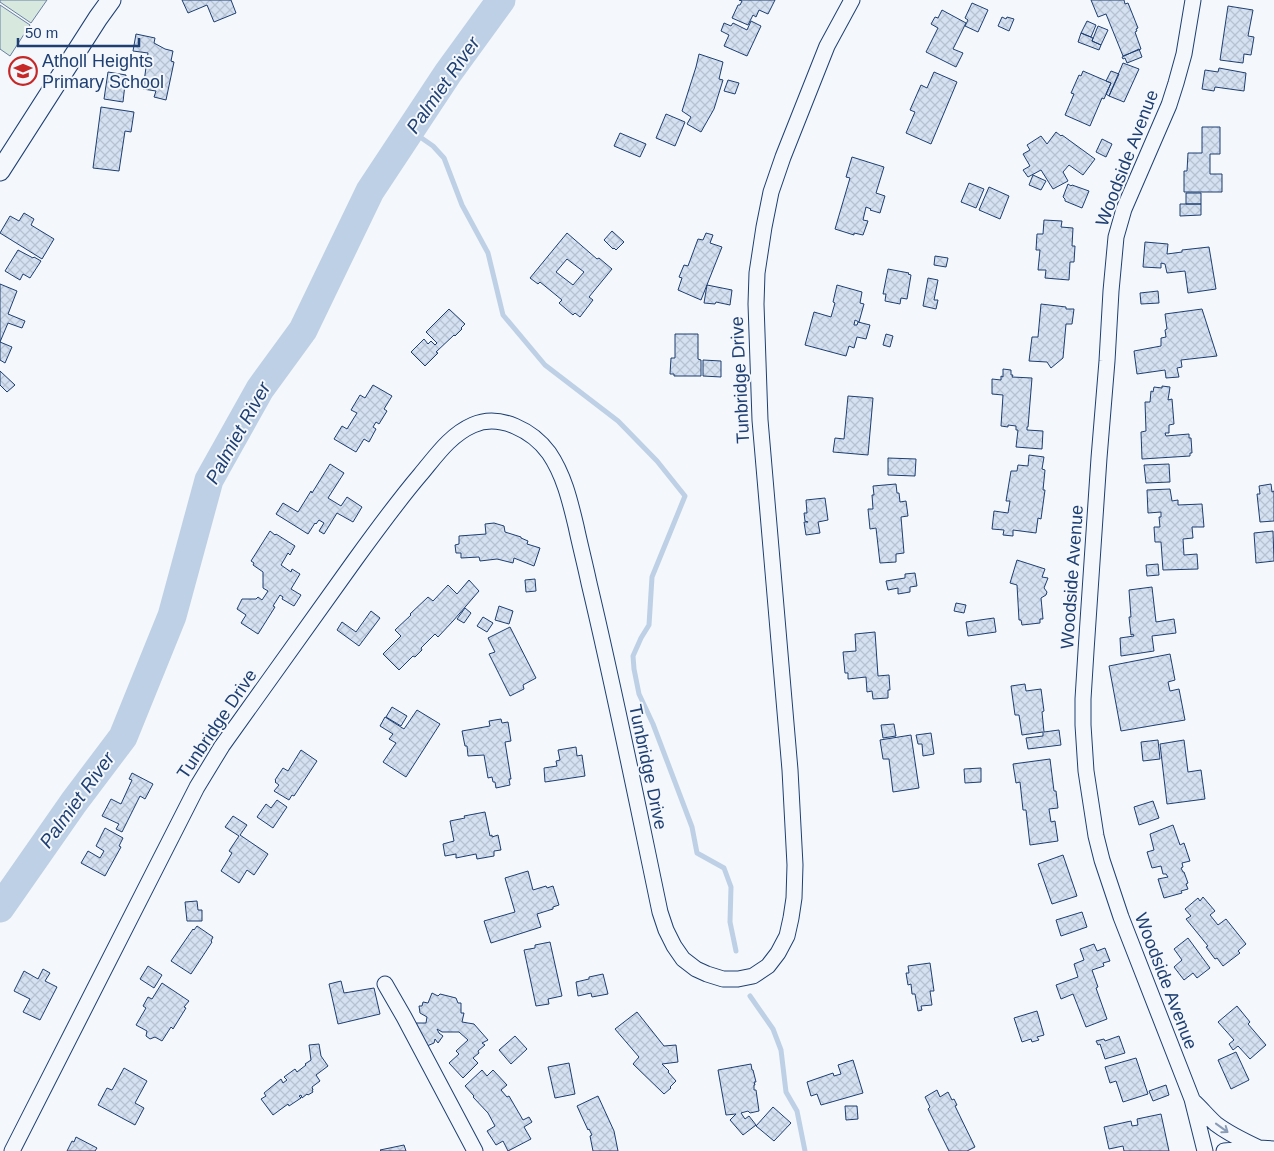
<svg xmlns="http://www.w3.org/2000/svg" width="1274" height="1151" font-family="Arial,sans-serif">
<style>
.green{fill:#d7e8df;stroke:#687fa3}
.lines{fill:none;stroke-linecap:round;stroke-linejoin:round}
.stream{stroke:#bed0e5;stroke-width:5}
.river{stroke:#bed0e5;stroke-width:29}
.building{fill:url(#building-cross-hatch);stroke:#1d3f73;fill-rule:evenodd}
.minor-casing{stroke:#1d3f73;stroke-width:17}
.tertiary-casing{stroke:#1d3f73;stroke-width:21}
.minor{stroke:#f4f7fb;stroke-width:15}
.tertiary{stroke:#f4f7fb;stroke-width:19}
.oneway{stroke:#889bb7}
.labels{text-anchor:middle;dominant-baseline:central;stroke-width:4;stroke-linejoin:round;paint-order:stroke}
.poi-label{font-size:18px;fill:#1d3f73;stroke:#f4f7fb;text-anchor:start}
.street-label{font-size:18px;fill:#1d3f73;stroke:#f4f7fb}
.water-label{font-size:19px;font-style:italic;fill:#1d3f73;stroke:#f4f7fb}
</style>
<defs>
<pattern id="building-cross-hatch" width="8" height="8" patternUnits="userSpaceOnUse" patternTransform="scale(1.25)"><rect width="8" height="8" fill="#d5e0f0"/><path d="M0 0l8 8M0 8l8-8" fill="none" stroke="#b6c1d1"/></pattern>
</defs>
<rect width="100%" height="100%" fill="#f4f7fb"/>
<path class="green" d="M 0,0 L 47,0 L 31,23 L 0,2 Z
M 0,5 L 30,25 L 10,56 L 0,49 Z"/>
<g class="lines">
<path class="stream" d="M 410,130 L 433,146 L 444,158 L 462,205 L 488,253 L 503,315 L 545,365 L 618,421 L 657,461 L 685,496 L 652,577 L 649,625 L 641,638 L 633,656 L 634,669 L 639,694 L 653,724 L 692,827 L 697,853 L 724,868 L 731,887 L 730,922 L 736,951
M 750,996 L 773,1029 L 781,1050 L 786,1092 L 797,1111 L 805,1151"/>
<path class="river" d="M 0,908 L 74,802 L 123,737 L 172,616 L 209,480 L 260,389 L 303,330 L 370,191 L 448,73 L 501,0"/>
</g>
<path class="building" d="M 182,0 L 231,0 L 236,13 L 214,22 L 207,5 L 188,13 Z
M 739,0 L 775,0 L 768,14 L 759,10 L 756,17 L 753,15 L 748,25 L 732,18 L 738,5 L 740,5 L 742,1 Z
M 1091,0 L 1124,0 L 1125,4 L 1128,3 L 1138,28 L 1136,29 L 1137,31 L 1135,32 L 1141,49 L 1123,56 L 1106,14 L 1098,17 Z
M 972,3 L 988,10 L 978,32 L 965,26 L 968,20 L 965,18 Z
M 1228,6 L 1253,10 L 1248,36 L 1254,37 L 1251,55 L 1244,54 L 1243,63 L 1220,60 Z
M 942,10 L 966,23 L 953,49 L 963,53 L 956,67 L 926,52 L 938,28 L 931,24 L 935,17 L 938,18 Z
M 1002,17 L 1006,19 L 1007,17 L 1014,19 L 1009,31 L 998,26 Z
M 751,21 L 761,26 L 747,56 L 724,46 L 729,35 L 721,31 L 724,23 L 731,26 L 733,23 L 747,30 Z
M 1087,21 L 1096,25 L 1091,37 L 1081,33 Z
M 1098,26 L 1108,30 L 1101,45 L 1092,41 Z
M 1081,33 L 1093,38 L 1092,41 L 1101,45 L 1099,50 L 1078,42 Z
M 136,34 L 155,38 L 154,43 L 165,49 L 173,51 L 171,61 L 174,62 L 166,100 L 154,97 L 156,91 L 143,89 L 148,53 L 133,51 Z
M 1139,49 L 1142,57 L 1127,63 L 1125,58 L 1123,59 L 1122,57 Z
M 699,54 L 723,62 L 719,79 L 723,80 L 714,109 L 701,132 L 687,124 L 691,117 L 682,111 L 696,67 Z
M 1123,63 L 1139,69 L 1124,102 L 1109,96 Z
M 1219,68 L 1246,73 L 1244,91 L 1215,87 L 1214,91 L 1202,89 L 1205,70 L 1218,72 Z
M 1083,71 L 1111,83 L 1104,99 L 1102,98 L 1090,126 L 1065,115 L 1074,94 L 1071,93 L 1079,75 L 1081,76 Z
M 1111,71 L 1119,74 L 1109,96 L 1106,94 L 1111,83 L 1106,81 Z
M 108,72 L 126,75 L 123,102 L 104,99 Z
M 934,72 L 957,82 L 931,144 L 906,133 L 915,112 L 910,110 L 921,85 L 927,88 Z
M 728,80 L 739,83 L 735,94 L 724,91 Z
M 101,107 L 134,112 L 131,132 L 125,131 L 119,171 L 93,168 Z
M 666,114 L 685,122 L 675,146 L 656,138 Z
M 1202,127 L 1220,127 L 1220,154 L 1210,154 L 1210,174 L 1222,174 L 1222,192 L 1184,192 L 1184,171 L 1187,171 L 1188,153 L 1202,153 Z
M 1056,132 L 1061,136 L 1062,135 L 1095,159 L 1083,175 L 1069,165 L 1063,172 L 1068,181 L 1053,189 L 1041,170 L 1028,177 L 1023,170 L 1030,166 L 1023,154 L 1030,150 L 1027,145 L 1041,136 L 1047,144 Z
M 620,133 L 646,144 L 640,157 L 614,146 Z
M 1102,139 L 1112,144 L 1106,157 L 1096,152 Z
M 852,157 L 884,167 L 876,193 L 885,196 L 880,213 L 870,210 L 871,209 L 866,207 L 863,220 L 868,221 L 863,235 L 854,233 L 854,235 L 835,229 L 850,178 L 846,177 Z
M 1033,175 L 1046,181 L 1041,190 L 1029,185 Z
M 969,183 L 984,189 L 976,208 L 961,202 Z
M 1068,184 L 1071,186 L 1072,185 L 1089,191 L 1082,208 L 1065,201 L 1065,199 L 1063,197 Z
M 989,187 L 1009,196 L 1000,219 L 979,210 Z
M 1186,193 L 1201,193 L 1201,204 L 1186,204 Z
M 1180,204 L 1201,204 L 1201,215 L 1180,216 Z
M 24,213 L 34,219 L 31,225 L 54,239 L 42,259 L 0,233 L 10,216 L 19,221 Z
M 1044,220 L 1062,221 L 1061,227 L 1073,228 L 1072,246 L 1075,246 L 1074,262 L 1070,262 L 1069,280 L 1045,278 L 1046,270 L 1038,270 L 1040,250 L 1036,250 L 1037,234 L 1043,234 Z
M 612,231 L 624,242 L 616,250 L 614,248 L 613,249 L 604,240 Z
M 567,233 L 597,259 L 599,258 L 612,269 L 589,297 L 593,300 L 580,317 L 575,313 L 573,315 L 559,303 L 562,300 L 540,282 L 538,284 L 530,278 ZM 567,259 L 584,272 L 573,285 L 556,272 Z
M 706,233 L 713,235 L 710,243 L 722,247 L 701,300 L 678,290 L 682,278 L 679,277 L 684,265 L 688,266 L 698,239 L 703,240 Z
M 1145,242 L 1168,244 L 1167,254 L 1182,252 L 1182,250 L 1209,247 L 1216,289 L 1188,293 L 1185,271 L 1167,273 L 1165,264 L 1161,263 L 1161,268 L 1143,267 Z
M 18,250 L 33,258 L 34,257 L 41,261 L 30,278 L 23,274 L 20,280 L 5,271 Z
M 935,256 L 948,258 L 946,267 L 934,265 Z
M 888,269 L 909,273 L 908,274 L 911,275 L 907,299 L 901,298 L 900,304 L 885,301 L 886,294 L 883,294 Z
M 928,278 L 938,280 L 934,300 L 938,300 L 936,309 L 923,306 Z
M 0,284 L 17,291 L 8,314 L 25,321 L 22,328 L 8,323 L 0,342 Z
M 707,285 L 732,290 L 730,305 L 716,302 L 715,304 L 704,303 Z
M 837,285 L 862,292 L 860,303 L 864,304 L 859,322 L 855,320 L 854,325 L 857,325 L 858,322 L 870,325 L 866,339 L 857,337 L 854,348 L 849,346 L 846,356 L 805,345 L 814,312 L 831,317 L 835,303 L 833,302 Z
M 1158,291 L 1159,303 L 1141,304 L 1140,293 Z
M 1041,304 L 1066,307 L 1066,309 L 1074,309 L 1072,324 L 1066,324 L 1063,358 L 1051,368 L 1047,362 L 1029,361 L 1032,337 L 1038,337 Z
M 449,309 L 465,324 L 461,328 L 462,329 L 455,336 L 454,335 L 436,352 L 438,353 L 425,366 L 411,352 L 424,339 L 428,344 L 431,341 L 435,345 L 437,343 L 426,332 Z
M 1202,309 L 1217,356 L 1181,360 L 1182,367 L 1177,368 L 1179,377 L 1166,378 L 1165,370 L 1137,374 L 1134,351 L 1161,346 L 1161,338 L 1166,337 L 1165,330 L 1167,329 L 1165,314 Z
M 675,334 L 698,334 L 698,359 L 701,360 L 701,376 L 674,376 L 674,374 L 670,374 L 671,358 L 675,358 Z
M 886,334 L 893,336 L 890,347 L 883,345 Z
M 0,342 L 12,347 L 5,363 L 0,360 Z
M 703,360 L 721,361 L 721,377 L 703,376 Z
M 1003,369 L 1011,370 L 1011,375 L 1013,375 L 1012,377 L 1032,378 L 1028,427 L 1027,427 L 1027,430 L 1043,431 L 1042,449 L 1016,447 L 1018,430 L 1016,430 L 1016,426 L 1008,425 L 1008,427 L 1001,426 L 1003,395 L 992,394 L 992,379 L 1001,380 L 1001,376 L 1003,377 Z
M 0,371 L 15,385 L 7,392 L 0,385 Z
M 373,385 L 392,396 L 384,409 L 387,411 L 379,424 L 376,422 L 373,427 L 376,429 L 369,442 L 364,439 L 356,452 L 334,439 L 342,426 L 347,429 L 357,413 L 351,410 L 360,395 L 365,398 Z
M 1162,386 L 1170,387 L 1168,400 L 1172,399 L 1174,424 L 1169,425 L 1169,433 L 1165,433 L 1166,436 L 1189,434 L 1189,438 L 1191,438 L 1192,453 L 1190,453 L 1190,456 L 1142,459 L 1141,432 L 1146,431 L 1145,402 L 1150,402 L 1151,391 L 1153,392 L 1154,387 L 1162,388 Z
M 848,396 L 873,398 L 868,455 L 833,452 L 835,438 L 844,439 Z
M 1029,455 L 1044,457 L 1042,469 L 1045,470 L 1043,490 L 1045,490 L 1041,519 L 1038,518 L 1036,533 L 1013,530 L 1013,536 L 1003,535 L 1004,530 L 992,529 L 994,511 L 1008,513 L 1010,501 L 1006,501 L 1011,471 L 1017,471 L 1018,465 L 1028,466 Z
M 888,458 L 916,459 L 915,476 L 888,475 Z
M 330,464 L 344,473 L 328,498 L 341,506 L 347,497 L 362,507 L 353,522 L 337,513 L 324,534 L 319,531 L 324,523 L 319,520 L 316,524 L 315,523 L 308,534 L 276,514 L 283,503 L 298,512 L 311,491 L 312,493 Z
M 1169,464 L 1170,482 L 1146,483 L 1144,465 Z
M 896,484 L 897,493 L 899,493 L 900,502 L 906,501 L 908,516 L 901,517 L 904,553 L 896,554 L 896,562 L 880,563 L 876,528 L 870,529 L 868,509 L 873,509 L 872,495 L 874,495 L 873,486 Z
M 1271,484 L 1272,492 L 1274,491 L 1274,521 L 1260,522 L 1257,494 L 1260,494 L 1259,486 Z
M 1170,489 L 1172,501 L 1178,500 L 1178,505 L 1202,504 L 1204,527 L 1192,527 L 1193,538 L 1183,539 L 1184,555 L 1197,554 L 1198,569 L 1163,570 L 1161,542 L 1155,542 L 1154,527 L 1160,527 L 1159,517 L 1161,517 L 1161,512 L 1148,513 L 1147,490 Z
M 825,498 L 828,520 L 818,522 L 820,533 L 806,535 L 804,522 L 808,522 L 805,521 L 804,513 L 807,513 L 806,500 Z
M 494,523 L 504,526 L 505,532 L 521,537 L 521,538 L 528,541 L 527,544 L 540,548 L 534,566 L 514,558 L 513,563 L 497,559 L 480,561 L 479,557 L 461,558 L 461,553 L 456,553 L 455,545 L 459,544 L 459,536 L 486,534 L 485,524 Z
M 270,531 L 275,535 L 276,534 L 295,546 L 290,555 L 288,553 L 281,565 L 291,572 L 292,569 L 300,574 L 291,589 L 301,595 L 294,606 L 282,599 L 283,597 L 280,595 L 273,606 L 275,607 L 258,634 L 241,623 L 246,615 L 237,609 L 242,599 L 256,599 L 258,597 L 262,600 L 268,591 L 263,588 L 263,572 L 253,565 L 254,563 L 251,561 Z
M 1273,531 L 1274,561 L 1256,563 L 1254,533 Z
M 1017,560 L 1045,569 L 1042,577 L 1048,578 L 1044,588 L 1047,592 L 1046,595 L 1041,598 L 1043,619 L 1040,619 L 1040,623 L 1022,625 L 1021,620 L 1019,620 L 1017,585 L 1010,583 Z
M 1158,564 L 1159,575 L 1147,576 L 1146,565 Z
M 915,573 L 917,586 L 910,587 L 910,592 L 898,594 L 898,588 L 888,590 L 886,581 L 905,578 L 905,574 Z
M 535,579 L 536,591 L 526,592 L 525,580 Z
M 469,580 L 479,591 L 453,621 L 438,637 L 435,634 L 421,648 L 422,650 L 415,657 L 413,656 L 399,670 L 383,654 L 401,636 L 395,630 L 411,615 L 410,614 L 428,597 L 433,601 L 448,585 L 457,594 Z
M 1152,587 L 1156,622 L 1174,619 L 1176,633 L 1152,636 L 1154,651 L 1121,656 L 1120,638 L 1134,636 L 1133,634 L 1131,635 L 1129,617 L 1131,617 L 1129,590 Z
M 956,603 L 966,605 L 964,613 L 954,611 Z
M 499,606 L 513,611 L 509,624 L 495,620 Z
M 465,608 L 471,613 L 464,623 L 457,619 Z
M 371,611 L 380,618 L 359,646 L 337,630 L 342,622 L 356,632 Z
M 483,617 L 493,623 L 487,632 L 477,626 Z
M 994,618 L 996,632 L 968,636 L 966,622 Z
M 510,627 L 536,678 L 523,685 L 524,689 L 510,696 L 489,654 L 495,652 L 488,638 Z
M 875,632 L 878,676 L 889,675 L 890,690 L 888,690 L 888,698 L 873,699 L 872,691 L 867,692 L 866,677 L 848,679 L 848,673 L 845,673 L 843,652 L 856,651 L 855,634 Z
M 1170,654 L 1175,680 L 1168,682 L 1170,691 L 1179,689 L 1185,720 L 1121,731 L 1109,666 Z
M 1025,684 L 1026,691 L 1041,689 L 1044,711 L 1042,712 L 1044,732 L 1059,730 L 1061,745 L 1028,749 L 1026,738 L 1043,736 L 1043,732 L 1022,735 L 1019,715 L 1015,715 L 1011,686 Z
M 392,707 L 407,716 L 401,726 L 386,717 Z
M 417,710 L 440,724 L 406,777 L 383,762 L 396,743 L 389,739 L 393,734 L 380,726 L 385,717 L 404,729 Z
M 501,719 L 502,723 L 508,722 L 511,741 L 505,742 L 511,779 L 509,779 L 510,785 L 496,788 L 495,782 L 493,782 L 492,777 L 488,778 L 484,755 L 468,756 L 467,746 L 465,746 L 462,731 L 490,726 L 489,721 Z
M 894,724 L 896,736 L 883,738 L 881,725 Z
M 931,733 L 934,754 L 923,756 L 922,744 L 918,744 L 916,735 Z
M 911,735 L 919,788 L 893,792 L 889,759 L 883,759 L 880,740 Z
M 1158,740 L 1160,759 L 1143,761 L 1141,742 Z
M 1184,740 L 1188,772 L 1201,770 L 1205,799 L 1167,804 L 1160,744 Z
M 576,747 L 577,756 L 582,755 L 585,776 L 545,782 L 544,768 L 557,766 L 556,761 L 560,760 L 558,750 Z
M 301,750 L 317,761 L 294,796 L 292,795 L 289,800 L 274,791 L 279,785 L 275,782 L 276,781 L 275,780 L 283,768 L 288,771 Z
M 1050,759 L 1054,791 L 1056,791 L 1058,808 L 1049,809 L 1051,822 L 1055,821 L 1058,841 L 1030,845 L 1026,810 L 1023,810 L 1020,782 L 1016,783 L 1013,764 Z
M 981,768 L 981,782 L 965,783 L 964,769 Z
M 132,773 L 153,784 L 145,799 L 140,796 L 122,832 L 116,829 L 119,824 L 102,816 L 111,799 L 121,804 L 132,780 L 129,779 Z
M 277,800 L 287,807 L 273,828 L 257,817 L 266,804 L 271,808 Z
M 1153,801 L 1159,818 L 1139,825 L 1134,807 Z
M 485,812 L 490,836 L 492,835 L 492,837 L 498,835 L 501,850 L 494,851 L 494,856 L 477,859 L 476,854 L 456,858 L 456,854 L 445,856 L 443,844 L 454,841 L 450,821 L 465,818 L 464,816 Z
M 233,816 L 247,825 L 240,835 L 268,854 L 254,875 L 247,870 L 239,883 L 221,871 L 232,853 L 229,851 L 239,836 L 225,827 Z
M 1173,825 L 1180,845 L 1184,843 L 1190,861 L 1182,863 L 1183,867 L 1181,868 L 1183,872 L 1184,872 L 1188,883 L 1186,884 L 1188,889 L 1181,891 L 1182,893 L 1164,898 L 1158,879 L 1168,877 L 1166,874 L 1163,874 L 1161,866 L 1152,868 L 1147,852 L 1154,850 L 1150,834 Z
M 105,828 L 123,838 L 119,846 L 121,847 L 105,876 L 81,863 L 88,851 L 100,858 L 104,851 L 96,846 Z
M 1063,855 L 1077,896 L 1052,904 L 1038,864 Z
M 528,871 L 533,890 L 546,886 L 547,888 L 553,886 L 559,905 L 553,907 L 553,909 L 537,914 L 541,927 L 491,943 L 484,921 L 515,912 L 505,878 Z
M 1203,897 L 1215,911 L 1210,915 L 1218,925 L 1226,919 L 1246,944 L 1238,951 L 1240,953 L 1223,966 L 1217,958 L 1215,959 L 1206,947 L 1208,946 L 1186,919 L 1191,916 L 1185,909 L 1198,898 L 1200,901 Z
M 197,901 L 198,910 L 202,910 L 202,921 L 187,921 L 185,902 Z
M 1082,912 L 1087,927 L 1061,936 L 1056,920 Z
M 197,926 L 213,937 L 211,941 L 212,942 L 191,974 L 171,961 L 193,929 L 194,930 Z
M 1188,938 L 1210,968 L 1197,978 L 1193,973 L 1184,980 L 1174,967 L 1182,960 L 1174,949 Z
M 550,942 L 562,996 L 548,999 L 549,1004 L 536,1006 L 524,950 L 535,948 L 535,945 Z
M 1094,944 L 1097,951 L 1105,948 L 1110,961 L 1103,963 L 1104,966 L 1092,970 L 1098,987 L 1096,988 L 1107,1019 L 1086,1027 L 1073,994 L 1061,999 L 1056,985 L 1078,977 L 1074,964 L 1084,960 L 1080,949 Z
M 930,963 L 934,991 L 930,991 L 932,1005 L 921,1006 L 922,1010 L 918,1011 L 915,994 L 912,994 L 911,984 L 908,985 L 906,973 L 909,973 L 908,966 Z
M 148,966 L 162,975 L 154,988 L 140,979 Z
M 43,969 L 50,973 L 45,981 L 57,987 L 40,1020 L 23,1012 L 30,999 L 14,991 L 24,971 L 38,979 Z
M 603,974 L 608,994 L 592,997 L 591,993 L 578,996 L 576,982 L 589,979 L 589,977 Z
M 341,981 L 344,993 L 374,988 L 380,1014 L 338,1024 L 329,984 Z
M 162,983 L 189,1001 L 184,1007 L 186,1008 L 173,1029 L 171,1027 L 162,1041 L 155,1037 L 150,1039 L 146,1036 L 147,1031 L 136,1025 L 146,1008 L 143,1006 L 148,997 L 152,999 Z
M 432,993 L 438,996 L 440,994 L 456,998 L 458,1003 L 461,1003 L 461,1013 L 464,1013 L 462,1022 L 474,1024 L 488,1040 L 482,1043 L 485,1045 L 478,1051 L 479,1053 L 473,1058 L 478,1063 L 463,1078 L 449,1063 L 459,1054 L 456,1051 L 468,1040 L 459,1032 L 442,1032 L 437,1029 L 439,1033 L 443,1036 L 438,1043 L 435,1039 L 434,1043 L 427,1046 L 416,1023 L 426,1023 L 427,1017 L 420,1013 L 419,1006 L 422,1006 L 423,1002 L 428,1003 Z
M 1237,1006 L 1250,1022 L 1248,1024 L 1266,1045 L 1250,1059 L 1238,1046 L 1233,1050 L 1229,1044 L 1234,1040 L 1218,1022 Z
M 1037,1011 L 1044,1035 L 1037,1037 L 1039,1040 L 1032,1042 L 1031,1039 L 1022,1042 L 1014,1018 Z
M 637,1012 L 664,1046 L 676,1045 L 678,1062 L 662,1064 L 669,1071 L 668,1072 L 676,1081 L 670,1087 L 671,1088 L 664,1094 L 633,1064 L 639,1057 L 615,1029 Z
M 515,1036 L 527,1049 L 511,1064 L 499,1050 Z
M 1119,1036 L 1125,1053 L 1105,1059 L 1100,1044 L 1098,1045 L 1096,1041 L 1104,1039 L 1105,1041 Z
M 319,1044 L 321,1056 L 328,1066 L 316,1075 L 320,1081 L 312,1087 L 313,1090 L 312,1090 L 313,1092 L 308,1095 L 307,1094 L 302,1098 L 301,1095 L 299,1096 L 301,1098 L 289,1106 L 288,1104 L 273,1115 L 261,1099 L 266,1096 L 264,1093 L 281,1079 L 283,1083 L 287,1080 L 284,1077 L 295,1069 L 297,1072 L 306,1065 L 305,1064 L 311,1060 L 309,1045 Z
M 1236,1052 L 1249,1080 L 1231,1089 L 1218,1060 Z
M 1136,1058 L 1148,1094 L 1123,1102 L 1116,1081 L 1110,1083 L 1105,1067 Z
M 853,1060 L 863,1093 L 821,1105 L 817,1094 L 811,1096 L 807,1082 L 833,1073 L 834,1076 L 841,1074 L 838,1065 Z
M 569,1063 L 575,1094 L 555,1098 L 548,1067 Z
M 751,1064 L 752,1070 L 753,1070 L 756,1082 L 754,1082 L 755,1085 L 754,1085 L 754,1090 L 756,1090 L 759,1111 L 750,1113 L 748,1111 L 741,1113 L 745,1119 L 749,1116 L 756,1125 L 743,1135 L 730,1120 L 736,1114 L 726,1115 L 718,1070 Z
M 124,1068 L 147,1081 L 135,1103 L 144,1108 L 135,1125 L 98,1105 L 107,1088 L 112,1090 Z
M 482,1070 L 487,1076 L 493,1070 L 507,1085 L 501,1090 L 507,1097 L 509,1096 L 523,1120 L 529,1117 L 532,1122 L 524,1127 L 531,1139 L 508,1151 L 503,1141 L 496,1145 L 487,1131 L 495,1126 L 488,1113 L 473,1097 L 474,1096 L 465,1086 Z
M 1166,1085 L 1169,1095 L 1153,1101 L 1149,1091 Z
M 937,1090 L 940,1097 L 948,1092 L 952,1100 L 954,1099 L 957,1105 L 955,1106 L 975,1147 L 967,1151 L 949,1151 L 928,1109 L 930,1107 L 925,1097 Z
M 598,1096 L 614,1131 L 618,1151 L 593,1151 L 590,1136 L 592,1135 L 589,1129 L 588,1130 L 577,1106 Z
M 845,1106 L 857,1106 L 858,1119 L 846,1120 Z
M 773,1107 L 791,1123 L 774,1141 L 756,1126 Z
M 1161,1114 L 1169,1151 L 1124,1151 L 1123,1146 L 1109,1149 L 1104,1127 L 1131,1121 L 1132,1126 L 1138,1125 L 1137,1119 Z
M 76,1137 L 97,1148 L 95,1151 L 67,1151 L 72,1141 L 74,1142 Z
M 404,1145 L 406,1151 L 381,1151 L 380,1150 Z"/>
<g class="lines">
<defs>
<path id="minor" d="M 1193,0 L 1184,54 L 1176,83 L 1169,105 L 1124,209 L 1116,237 L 1111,291 L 1107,361 L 1099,458 L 1086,651 L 1083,699 L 1083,725 L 1086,771 L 1096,836 L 1102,860 L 1121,917 L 1192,1099 L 1205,1151
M 385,984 L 404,1017 L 475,1151
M 1193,1101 C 1201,1108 1208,1117 1216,1124 C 1229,1134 1244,1141 1259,1148 L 1257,1151
M 12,1151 L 197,787 L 222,746 C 266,684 310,622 355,560 C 376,531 397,502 420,475 C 436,456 450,435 473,425 C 500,413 533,431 549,453 C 564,475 570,501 576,526 C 580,545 585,564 589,583 C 615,692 637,802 660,912 L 666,930 L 674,946 L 683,959 L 696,969 L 707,974 L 723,979 L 738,979 L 753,976 L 768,966 L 778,953 L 787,936 L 791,918 L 794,898 L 795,865 L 790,770 L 760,420 L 756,304 L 757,273 L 764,227 L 771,192 L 783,157 L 827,46 L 852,0
M 1224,1151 L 1259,1148 L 1274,1149"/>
<path id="tertiary" d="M 0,171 L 98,18 L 111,0"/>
</defs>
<use href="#minor" class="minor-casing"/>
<use href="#tertiary" class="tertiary-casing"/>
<use href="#minor" class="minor"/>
<use href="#tertiary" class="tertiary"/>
</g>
<defs><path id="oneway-shaft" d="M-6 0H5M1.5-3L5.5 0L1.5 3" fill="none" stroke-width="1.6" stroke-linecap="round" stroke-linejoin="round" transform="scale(1.25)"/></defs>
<use class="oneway" href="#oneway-shaft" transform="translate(1222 1128) rotate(36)"/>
<defs>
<symbol id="school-ring" viewBox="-11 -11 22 22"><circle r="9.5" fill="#f4f7fb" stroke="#c62828" stroke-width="1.5"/><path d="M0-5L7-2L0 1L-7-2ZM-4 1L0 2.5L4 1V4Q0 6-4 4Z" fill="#c62828"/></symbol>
</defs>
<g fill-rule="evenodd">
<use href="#school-ring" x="7" y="55" width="32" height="32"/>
</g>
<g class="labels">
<g class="poi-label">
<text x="42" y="61">Atholl Heights<tspan x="42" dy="21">Primary School</tspan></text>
</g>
<g class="street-label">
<text transform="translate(1127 158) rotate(-69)">Woodside Avenue</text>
<text transform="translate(740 380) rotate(-93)">Tunbridge Drive</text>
<text transform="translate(1072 577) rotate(-86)">Woodside Avenue</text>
<text transform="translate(217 724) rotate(-56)">Tunbridge Drive</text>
<text transform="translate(648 767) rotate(78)">Tunbridge Drive</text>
<text transform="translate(1166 981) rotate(69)">Woodside Avenue</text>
</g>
<g class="water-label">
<text transform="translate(443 85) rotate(-55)">Palmiet River</text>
<text transform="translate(238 433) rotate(-61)">Palmiet River</text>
<text transform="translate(77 800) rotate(-54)">Palmiet River</text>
</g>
</g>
<path d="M18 38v8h121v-8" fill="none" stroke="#1d3f73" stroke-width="2.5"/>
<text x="25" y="38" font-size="15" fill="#1d3f73" stroke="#f4f7fb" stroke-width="4" paint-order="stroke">50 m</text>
</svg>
